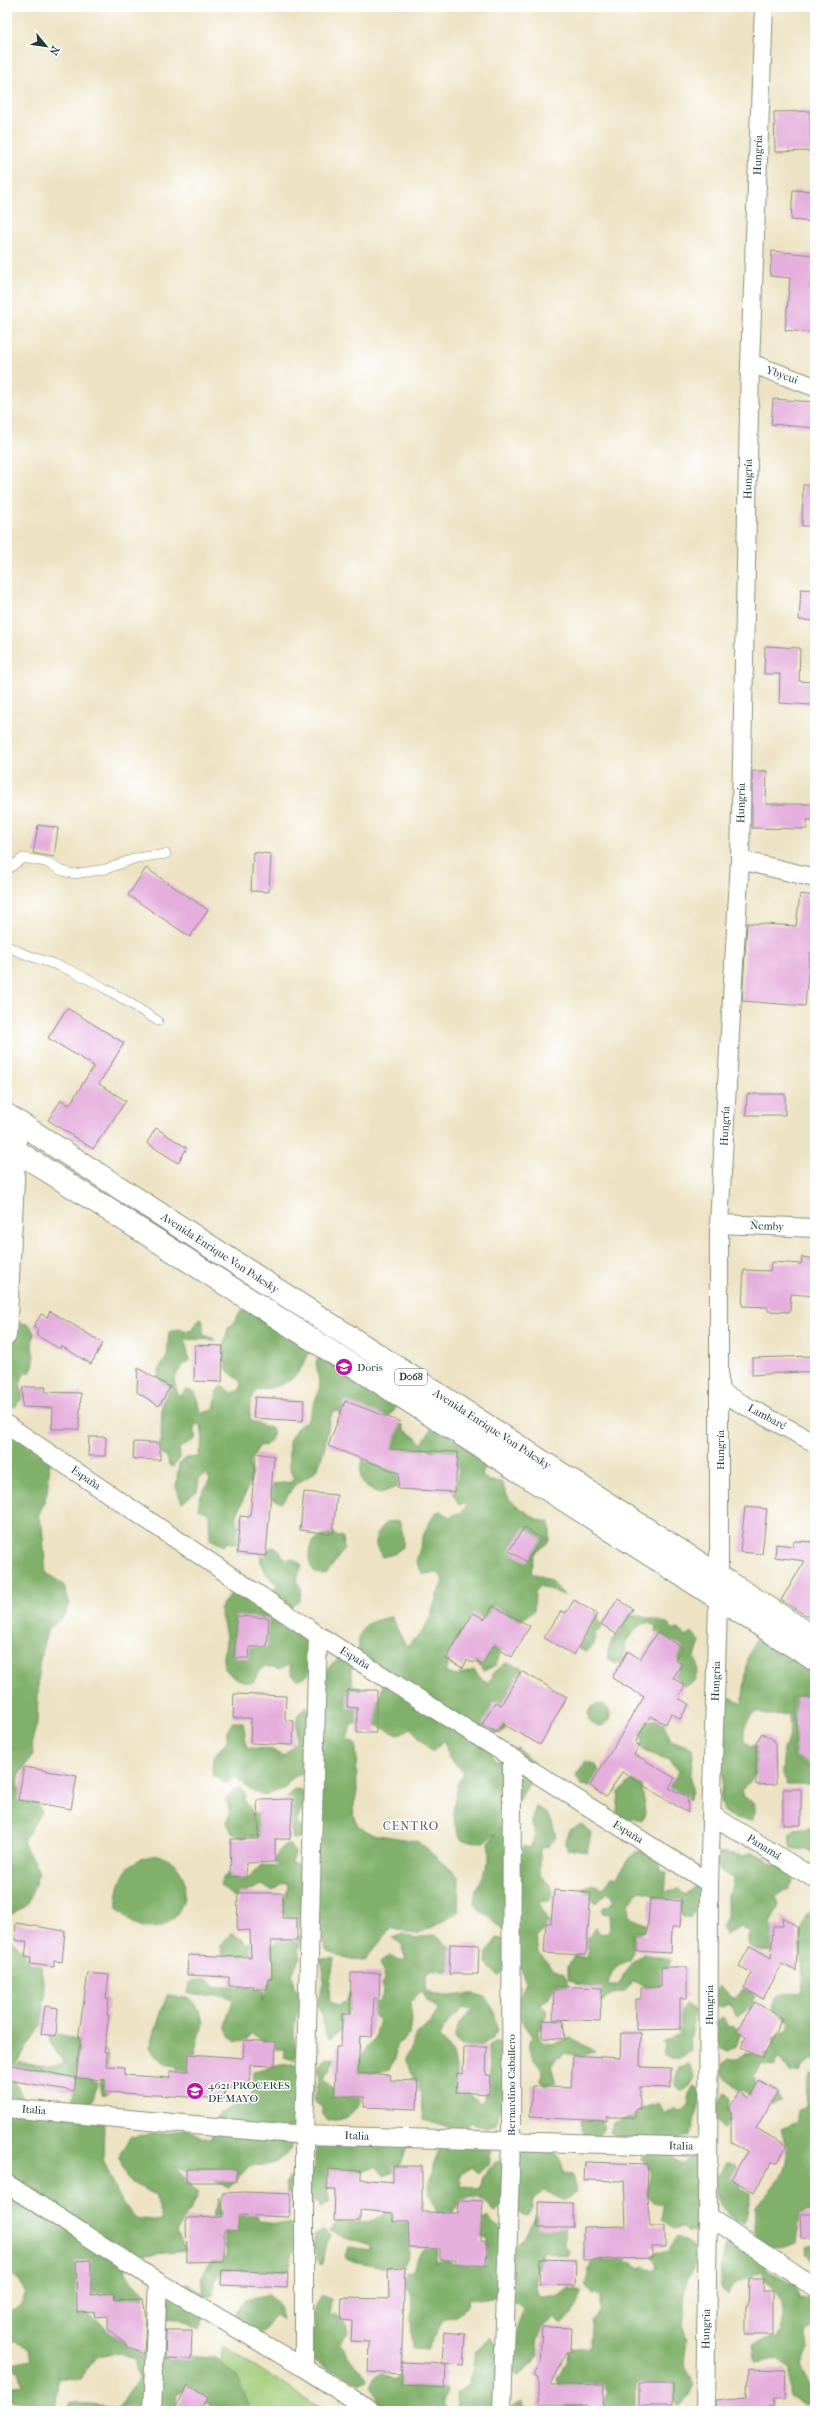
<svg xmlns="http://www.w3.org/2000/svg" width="822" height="2418" font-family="'IM FELL French Canon',serif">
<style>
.green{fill:#a0cd7a;stroke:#608557}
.forest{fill:#80b06a;stroke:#50764f}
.building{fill:#e5afdd}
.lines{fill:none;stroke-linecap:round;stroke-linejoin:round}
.service-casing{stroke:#86907c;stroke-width:10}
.minor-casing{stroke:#86907c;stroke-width:20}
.primary-casing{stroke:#86907c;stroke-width:24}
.service{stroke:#fff;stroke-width:9}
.minor{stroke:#fff;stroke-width:18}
.primary{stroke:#fff;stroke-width:22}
.labels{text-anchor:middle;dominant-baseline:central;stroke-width:3;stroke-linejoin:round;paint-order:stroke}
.shield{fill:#fff;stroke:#627771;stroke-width:1}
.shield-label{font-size:10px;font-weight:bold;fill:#1f3d34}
.street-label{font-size:11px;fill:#1f3d34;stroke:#fff}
.poi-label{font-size:11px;fill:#1f3d34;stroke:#fff;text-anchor:start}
.neighbourhood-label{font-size:12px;letter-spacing:1px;fill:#64656f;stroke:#fff}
</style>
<rect width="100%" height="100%" fill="#fff"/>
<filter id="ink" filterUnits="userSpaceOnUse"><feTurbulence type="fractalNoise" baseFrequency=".025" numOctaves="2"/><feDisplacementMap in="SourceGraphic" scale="8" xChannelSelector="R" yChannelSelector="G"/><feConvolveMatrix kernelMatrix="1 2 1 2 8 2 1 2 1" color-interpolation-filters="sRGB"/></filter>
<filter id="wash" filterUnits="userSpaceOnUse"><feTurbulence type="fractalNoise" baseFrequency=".012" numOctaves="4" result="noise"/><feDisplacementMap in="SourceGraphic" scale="16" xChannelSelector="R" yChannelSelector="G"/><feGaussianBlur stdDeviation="0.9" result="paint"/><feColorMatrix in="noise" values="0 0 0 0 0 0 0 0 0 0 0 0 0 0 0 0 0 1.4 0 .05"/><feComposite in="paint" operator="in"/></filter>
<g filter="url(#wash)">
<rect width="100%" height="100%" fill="#ede3c4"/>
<path class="green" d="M 222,2345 L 325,2411 L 220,2411 Z"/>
<path class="forest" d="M 264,1304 L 313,1341 C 302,1375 292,1386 256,1390 C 250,1400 248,1409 251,1421 L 273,1429 L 273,1436 L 265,1446 L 260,1445 L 250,1461 L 252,1476 L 236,1518 L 236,1525 L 241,1525 L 241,1544 L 227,1542 L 224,1546 L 210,1539 L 209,1513 L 198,1509 L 200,1497 L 210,1480 L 206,1473 L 199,1479 L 197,1491 L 182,1503 L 176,1487 L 179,1464 L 187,1458 L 198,1457 L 203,1439 L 201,1426 L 195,1423 L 195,1439 L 179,1448 L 180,1458 L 173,1467 L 169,1465 L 167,1457 L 157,1453 L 161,1437 L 162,1403 L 170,1389 L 158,1378 L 160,1367 L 167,1357 L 169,1332 L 177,1329 L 191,1331 L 200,1318 L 203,1320 L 203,1334 L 215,1340 L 185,1339 L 189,1360 C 177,1371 171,1378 178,1394 L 181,1395 L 186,1390 L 195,1392 L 201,1413 L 214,1410 L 217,1391 L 221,1386 L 233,1393 L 241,1389 L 240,1381 L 227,1370 L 222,1350 L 228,1329 L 241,1312 Z
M 21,1323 L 29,1324 L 34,1333 C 34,1337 32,1341 32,1345 C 34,1355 36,1363 30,1373 L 25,1372 L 20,1383 L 23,1397 L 15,1407 L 7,1406 L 7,1394 L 12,1393 L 12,1381 L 7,1377 L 7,1336 L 16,1324 Z
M 323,1352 L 401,1402 L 385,1421 L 341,1415 L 338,1411 L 333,1411 C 325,1429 327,1455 315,1471 C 310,1478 300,1480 295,1485 C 290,1491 287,1497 282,1503 L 270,1497 L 270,1490 L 274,1484 L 291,1482 L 294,1477 L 289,1466 L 289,1441 L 296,1429 L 308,1419 L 320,1389 L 316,1362 Z
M 430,1421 L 486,1462 L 482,1476 L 489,1481 L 501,1482 L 509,1499 L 520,1508 L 538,1520 L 550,1522 L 550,1540 L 535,1554 L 531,1572 L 550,1580 L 564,1595 L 540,1586 L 535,1592 L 534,1610 C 510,1629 506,1636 496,1665 L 483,1671 L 476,1661 L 451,1657 L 445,1672 L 456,1676 L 474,1670 L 483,1681 L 489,1682 L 494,1673 L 506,1663 L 521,1667 L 527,1686 L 506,1703 L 492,1701 L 492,1711 L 504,1717 L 505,1730 L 498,1733 L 489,1744 L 495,1761 L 518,1748 L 534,1763 L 529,1784 L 498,1831 L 512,1823 L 518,1855 L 525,1846 L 530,1848 L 536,1835 L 531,1821 L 536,1807 C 551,1813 552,1821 556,1837 L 548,1847 L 540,1848 L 540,1875 L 552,1887 L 551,1898 L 544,1902 L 539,1901 L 541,1910 L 551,1923 L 536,1937 L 539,1953 L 555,1970 L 564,1974 L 569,1988 L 555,1986 L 547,2001 L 539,2003 L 548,2011 L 540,2030 L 537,2029 L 541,2042 L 554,2044 L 571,2038 L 595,2051 L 582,2056 L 565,2052 L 551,2066 L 556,2083 L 545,2086 L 541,2081 L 542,2069 C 533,2061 526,2047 532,2035 C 513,2009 511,2012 526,1983 L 518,1962 L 498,1976 L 486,1964 L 487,1953 L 497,1938 L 504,1940 L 506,1932 C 495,1921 483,1915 474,1903 L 476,1889 L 489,1861 L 489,1843 L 496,1834 L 484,1842 L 463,1841 C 447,1821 455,1792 463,1771 L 448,1757 L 445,1740 L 432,1752 L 411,1728 L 398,1735 L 368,1721 L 351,1725 L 347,1739 L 356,1745 L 357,1792 L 353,1809 L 357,1825 L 372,1834 L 417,1841 L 459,1877 L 458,1913 L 416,1935 L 392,1927 L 365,1960 L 347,1959 L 327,1952 L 311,1908 L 315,1832 L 326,1814 L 319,1803 L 309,1771 L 293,1776 L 284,1789 L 263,1796 L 247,1787 L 235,1776 L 226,1784 L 212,1774 L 213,1757 L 227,1741 L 227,1731 L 233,1722 L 243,1722 L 247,1748 L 270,1749 L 284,1756 L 296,1742 L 297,1716 L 307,1706 L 324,1730 C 326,1723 331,1711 330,1703 C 326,1678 317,1670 345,1657 L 352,1665 L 352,1684 L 379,1701 L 384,1681 L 357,1652 C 360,1625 364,1622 391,1617 L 406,1646 C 434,1628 430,1608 443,1581 L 439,1573 L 423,1574 L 416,1562 L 425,1531 L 435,1513 L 441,1511 L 450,1517 L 461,1512 L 468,1505 L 458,1504 L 454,1493 L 459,1469 L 436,1452 L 423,1447 L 425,1461 L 404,1484 L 381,1493 C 372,1491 363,1488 361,1477 C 356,1453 384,1438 401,1424 C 406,1434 415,1435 422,1444 L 431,1429 Z
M 22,1430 L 51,1451 L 47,1493 L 38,1517 L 42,1526 L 46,1573 L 63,1584 L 70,1604 L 64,1616 L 48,1629 L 46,1635 L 39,1663 L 37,1723 L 32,1741 L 33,1755 L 20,1773 L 17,1787 L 34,1796 L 41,1812 L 23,1842 L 39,1872 L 28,1904 L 7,1917 L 7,1440 Z
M 399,1521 L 403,1535 L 403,1547 L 394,1554 L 382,1557 L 376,1546 L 376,1535 L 387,1522 Z
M 330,1533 L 343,1537 L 344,1549 L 327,1573 C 308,1580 304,1550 315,1540 C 319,1537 326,1535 330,1533 Z
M 273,1547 L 280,1551 L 285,1560 L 293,1558 L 302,1565 L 296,1581 L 301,1587 L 300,1600 L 293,1606 L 284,1607 L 311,1625 L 309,1674 L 298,1680 L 292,1675 L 289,1664 L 279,1670 L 266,1666 L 260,1670 L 253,1682 C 238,1682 222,1674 223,1657 C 223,1652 226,1647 226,1642 C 227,1636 221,1616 219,1608 L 232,1593 L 244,1599 L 253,1596 L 274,1603 L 273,1593 L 277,1584 C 265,1575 257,1565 262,1550 Z
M 596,1611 L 602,1628 L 595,1633 L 594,1645 L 586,1652 L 577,1648 Z
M 630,1614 C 638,1615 664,1622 669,1625 L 671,1629 L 679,1629 L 685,1636 L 692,1632 L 700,1642 L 695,1656 L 698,1670 L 694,1681 L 685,1686 L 674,1676 L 681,1665 L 678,1659 L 679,1653 L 655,1632 L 656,1627 L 649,1623 L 642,1624 L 626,1641 L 625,1652 L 619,1664 C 597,1661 612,1640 621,1631 L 621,1624 Z
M 756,1639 L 770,1642 L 815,1661 L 815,1685 L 811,1690 L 808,1703 L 815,1753 L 815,1785 L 787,1785 L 782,1772 L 784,1749 L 790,1734 L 789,1714 L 767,1715 L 756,1712 C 747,1720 743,1727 744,1740 L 751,1746 L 758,1745 C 760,1766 758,1775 742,1790 L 744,1797 L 755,1803 L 753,1819 L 735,1819 L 725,1813 L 720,1799 L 723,1776 L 718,1764 L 716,1712 L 730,1697 L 742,1704 L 748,1657 Z
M588 1715a11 11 0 1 1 22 0a11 11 0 1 1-22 0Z
M 656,1720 L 663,1723 L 671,1740 L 692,1748 C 694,1758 692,1761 691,1771 C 690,1783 695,1787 689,1799 L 682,1800 L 674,1796 L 670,1787 L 679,1771 L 669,1760 L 644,1751 L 640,1745 L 642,1744 L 640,1727 L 646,1721 Z
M 586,1761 L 596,1765 L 600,1774 L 590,1786 L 581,1785 L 576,1776 Z
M 632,1780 L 642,1786 L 645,1813 L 642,1821 L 631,1818 L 627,1822 L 617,1813 L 619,1792 Z
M 234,1789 L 241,1790 L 246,1796 L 245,1801 L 251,1809 L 251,1814 L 254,1812 L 261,1816 L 263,1834 L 258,1837 L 249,1835 L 243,1838 L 232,1833 L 227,1822 L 230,1812 L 226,1799 Z
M 298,1789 L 303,1791 L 307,1798 L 306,1806 L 300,1811 L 297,1823 L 306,1832 L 302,1838 L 293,1839 L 287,1797 L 293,1790 Z
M 582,1824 L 591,1834 L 587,1852 L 568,1849 L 565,1842 L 570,1830 Z
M 815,1827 L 815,1855 L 806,1850 L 791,1848 L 788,1836 L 795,1830 Z
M 288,1843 L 295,1853 L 292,1863 L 300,1866 C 297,1876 302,1878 304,1887 C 307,1901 312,1921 311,1935 L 301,1941 L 298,1950 L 300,1957 L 292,1974 L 294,1988 L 302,1994 C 303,2005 299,2009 296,2018 C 293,2029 294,2046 297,2056 L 294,2060 L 284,2057 L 284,2049 L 275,2049 L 251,2033 L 246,2041 L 236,2042 C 218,2030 229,2016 233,1999 C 217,1990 202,1999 187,1993 L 189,1982 L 206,1978 L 215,1987 L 248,1987 L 264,1991 L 262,2002 L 274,1973 L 274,1958 L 264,1952 L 257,1955 L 247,1953 L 242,1957 L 222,1957 L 221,1945 L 232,1932 L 243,1939 L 245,1944 L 265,1944 L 271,1947 L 279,1940 L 293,1940 L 301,1935 L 302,1928 L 296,1927 L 293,1918 L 289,1920 L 281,1911 C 282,1901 288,1894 288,1883 L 282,1884 L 272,1891 L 261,1885 L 234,1898 L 220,1885 L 222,1878 L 229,1874 L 244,1880 L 249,1878 L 261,1865 L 279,1866 L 275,1862 C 277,1853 280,1847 288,1843 Z
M 641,1850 L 658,1855 L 661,1871 L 666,1872 L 664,1891 L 679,1889 L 685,1895 L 695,1886 L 704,1889 L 700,1903 L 690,1918 L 682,1916 L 682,1899 L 657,1900 L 651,1893 L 639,1891 L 628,1904 L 629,1916 L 647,1925 L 644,1932 L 634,1935 L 635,1944 L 630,1960 C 617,1965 610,1971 608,1985 L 618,1985 L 632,1962 L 643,1954 L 671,1959 L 660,1985 L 650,1988 L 632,1981 L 624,1992 L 612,1994 L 602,2002 L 597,1997 L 596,1988 L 577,1984 L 568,1980 L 568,1966 L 575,1956 L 587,1958 L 589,1950 L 586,1942 L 595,1927 L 598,1934 L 607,1933 L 610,1928 L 609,1914 L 603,1913 L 601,1909 L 610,1906 L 614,1899 L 608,1892 L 596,1904 L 582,1888 L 591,1884 L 604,1888 L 612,1877 L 617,1877 L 630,1857 Z
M 720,1852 L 743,1856 L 753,1852 L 765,1858 L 774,1865 L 790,1869 L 794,1879 L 789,1889 L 781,1892 L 776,1897 L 779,1905 L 770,1923 L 780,1939 L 771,1952 L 751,1948 L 748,1942 L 748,1931 L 741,1927 L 725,1935 L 722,1928 L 727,1916 L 727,1896 L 733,1886 L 734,1878 L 721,1872 L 715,1863 Z
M 158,1855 C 164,1858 173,1861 177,1866 C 195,1887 180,1928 151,1928 C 138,1929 126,1916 117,1909 C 116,1892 121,1870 137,1861 C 143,1857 152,1856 158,1855 Z
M 815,1908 L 815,2061 L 813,2059 L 801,2066 L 799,2072 L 790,2073 L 780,2057 L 775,2066 L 760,2064 L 754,2078 L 761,2085 L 774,2089 L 781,2101 L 772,2104 L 754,2099 L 743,2090 L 737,2091 L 723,2073 L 723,2064 L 729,2059 L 738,2059 L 745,2054 L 768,2053 L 772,2050 L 773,2039 L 788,2030 L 790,2022 L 772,2008 C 776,1993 785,1991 800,1993 C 806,1980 802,1973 801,1960 C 799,1941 800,1925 812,1909 Z
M 403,1934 L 415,1939 L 435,1935 L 452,1950 L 449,1956 L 453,1961 L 447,1972 L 430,1969 L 425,1978 L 425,1988 C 452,2013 491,1965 497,2030 L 492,2038 L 477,2049 L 464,2048 L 454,2039 L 459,2024 L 472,2009 L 462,2007 C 455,2018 444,2024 439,2037 L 453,2053 L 457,2073 L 455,2082 L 480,2103 C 495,2092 488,2061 489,2045 L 494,2042 L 502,2043 L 505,2095 L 496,2124 L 486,2128 L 471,2122 L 464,2132 L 423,2120 C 424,2091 417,2084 405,2059 L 417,2035 L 433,2020 L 439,2009 L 428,2002 L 422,1990 L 410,2004 L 412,2019 L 410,2035 L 396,2045 L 395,2059 L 390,2069 L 363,2075 C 365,2089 360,2112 344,2119 C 339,2120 333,2120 328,2121 L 322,2115 L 322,2106 L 314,2101 L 320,2077 L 318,2065 L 326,2057 L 334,2058 L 331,2069 L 324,2079 L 334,2089 C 360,2083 354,2053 375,2040 L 380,2020 L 367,2009 L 349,2010 L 340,2031 L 329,2039 C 322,2027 324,2016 317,2004 L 324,1980 L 320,1959 L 334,1958 C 333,1972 327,1988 330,2002 L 340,2005 L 347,2001 L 349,1993 L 379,2003 L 384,1993 L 381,1984 L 385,1978 L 380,1962 L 389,1955 L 400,1961 L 406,1960 L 401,1945 L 393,1938 Z
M 7,1936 L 41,1967 L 45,1995 L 41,2025 L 10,2073 L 24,2099 L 48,2114 L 104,2123 L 103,2159 L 118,2195 L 134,2218 L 163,2221 L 155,2195 L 128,2181 L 119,2158 L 130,2137 L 185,2130 L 212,2139 L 217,2115 L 252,2096 L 253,2071 L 286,2064 L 307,2065 L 315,2083 L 309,2110 L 288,2129 L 294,2143 C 280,2162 275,2167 250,2165 L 229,2188 L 174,2166 L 198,2193 L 177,2233 L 186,2251 L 125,2257 L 126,2273 L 145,2294 L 130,2319 L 97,2293 L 82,2296 L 84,2311 L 141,2356 L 168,2358 L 174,2363 L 172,2355 L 215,2358 L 237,2377 L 251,2411 L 210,2411 L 212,2407 L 189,2389 L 176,2395 L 174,2411 L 68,2411 L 69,2402 L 116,2408 L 139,2380 L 134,2359 L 120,2353 L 97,2357 L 80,2379 L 58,2378 L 56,2405 L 48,2408 L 7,2399 L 7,2386 L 23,2384 L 19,2371 L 7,2367 L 7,2365 L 32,2360 L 29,2348 L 7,2338 L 7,2313 L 20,2306 L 26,2292 L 19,2280 L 7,2271 Z
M 720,1986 L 732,1998 L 736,1998 L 744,1988 L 756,1996 L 752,2006 L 737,2017 L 729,2003 L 722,2006 L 716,2004 L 716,1990 Z
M 167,1995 L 187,1997 L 200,2011 L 203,2023 L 187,2085 L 177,2080 L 177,2066 C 163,2066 156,2059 150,2047 Z
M 685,2005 L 694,2012 L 689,2042 L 691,2050 C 680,2059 676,2061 663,2055 L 665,2042 L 661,2042 L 680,2034 L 673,2025 L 676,2017 Z
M 723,2017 L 728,2027 L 734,2026 L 740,2032 L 735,2048 L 729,2052 L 720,2048 L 715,2041 L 719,2032 L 715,2024 Z
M 53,2034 L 64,2035 L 78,2040 L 87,2040 L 101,2046 L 107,2052 L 110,2092 L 103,2095 L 99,2085 L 101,2078 L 88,2078 L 97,2083 L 93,2100 L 83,2109 L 72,2102 L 74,2091 L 71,2086 L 16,2066 L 20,2062 L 52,2067 L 64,2063 L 51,2044 L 50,2036 Z
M 689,2064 L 695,2077 L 690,2086 L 683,2091 L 676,2088 L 674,2082 L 678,2067 Z
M 809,2073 L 815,2075 L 815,2210 L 800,2214 L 796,2243 L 784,2247 L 763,2246 L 765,2269 L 796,2284 L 798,2299 L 806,2298 L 815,2294 L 815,2324 L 806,2334 L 808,2349 L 802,2364 L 808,2383 L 814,2393 L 806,2406 L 790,2398 L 790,2371 L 778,2359 L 756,2363 L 753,2345 L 768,2338 L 777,2338 C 787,2321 786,2291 766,2283 L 761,2272 L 734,2284 L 727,2296 L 721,2288 L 721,2267 L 725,2247 L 735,2234 L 758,2237 L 754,2230 L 755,2207 C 780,2177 795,2172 781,2129 L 798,2122 L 798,2110 L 806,2107 L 807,2078 Z
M 695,2085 L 701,2093 L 693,2127 L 688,2136 L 675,2141 L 621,2140 L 610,2133 L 613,2123 L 633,2116 L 640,2109 L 659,2103 L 664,2114 L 674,2107 L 679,2111 L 684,2110 L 689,2105 L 688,2098 Z
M 725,2093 L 730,2100 L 728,2107 L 732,2117 L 724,2129 L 715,2115 L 714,2107 Z
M 583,2118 L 601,2120 L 604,2128 L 596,2139 L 583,2137 L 581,2123 Z
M 328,2134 L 408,2137 C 406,2154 402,2170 384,2176 L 375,2166 L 361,2171 L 357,2177 L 331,2169 L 326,2181 L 330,2202 L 319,2208 L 317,2200 L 301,2217 L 292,2208 L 293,2199 L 287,2193 L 285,2184 L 289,2178 L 304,2170 L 313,2172 L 317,2147 Z
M 526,2139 C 546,2148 562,2149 563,2174 L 573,2175 L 577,2192 L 563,2200 L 544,2191 L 533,2199 L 532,2210 L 528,2216 L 512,2210 L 514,2159 Z
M 440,2147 L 490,2148 L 491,2162 L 478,2173 L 471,2167 L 461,2175 L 461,2187 L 467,2186 L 480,2190 L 483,2175 L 499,2160 L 507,2162 L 501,2207 L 494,2212 C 490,2209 485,2201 481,2199 C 468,2192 456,2206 450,2215 L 437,2212 L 429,2191 L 430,2176 Z
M 663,2148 L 675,2159 L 683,2163 L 689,2159 L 691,2152 L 705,2154 C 701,2162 696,2168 700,2177 L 695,2189 L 703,2197 L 697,2230 L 689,2233 L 682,2227 L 673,2229 L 661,2220 L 663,2205 L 653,2202 L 647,2196 C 649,2174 658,2179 642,2158 L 648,2149 Z
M 726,2163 L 736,2165 L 741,2177 L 740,2187 L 751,2193 L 745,2224 C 727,2218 708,2197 717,2177 C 719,2172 723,2167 726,2163 Z
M 219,2198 L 222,2216 L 238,2213 L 257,2216 L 258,2220 C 265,2225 287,2223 298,2226 L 296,2243 L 289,2269 L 283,2271 L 233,2269 L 222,2270 L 215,2281 L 214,2295 L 204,2297 L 207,2309 L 199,2329 L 180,2319 L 162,2318 L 164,2290 L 188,2284 L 203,2295 L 201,2278 L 210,2263 L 227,2258 L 226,2248 L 212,2222 Z
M 390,2210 L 416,2220 L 409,2240 L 409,2255 L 404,2265 L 385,2267 L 347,2260 L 345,2256 L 349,2247 L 370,2250 L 370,2245 C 356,2239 343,2238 330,2231 L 338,2223 C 359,2224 375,2224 390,2210 Z
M 541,2212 L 565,2221 L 564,2244 L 570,2253 L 567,2257 C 558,2257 551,2253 542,2252 C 538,2266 532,2284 539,2296 L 558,2296 L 569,2287 L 581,2290 C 581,2303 570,2316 561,2325 L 553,2317 L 550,2323 L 542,2327 L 536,2341 L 539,2355 L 533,2365 L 518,2376 L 506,2368 L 512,2345 L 518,2335 L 518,2324 L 524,2309 L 509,2298 L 512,2250 L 525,2237 L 536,2216 Z
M 488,2217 L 493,2224 L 500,2226 L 503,2241 L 498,2254 L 503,2268 L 496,2297 L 481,2300 L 469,2298 L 468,2305 L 456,2317 L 444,2318 L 427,2350 L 413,2349 L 411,2320 L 413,2304 L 411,2295 L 404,2286 L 407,2272 L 413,2271 C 416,2259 417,2251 430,2247 L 438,2251 L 436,2263 L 443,2260 L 455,2264 L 465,2257 L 480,2259 L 488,2257 L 488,2238 L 475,2235 L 477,2223 Z
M 325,2230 L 330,2235 C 325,2246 326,2255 321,2265 C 314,2256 312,2247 315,2235 Z
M 677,2236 L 693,2247 C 697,2274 689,2270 684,2292 C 682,2303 687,2315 682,2325 L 687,2340 L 684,2363 C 695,2383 697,2389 678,2407 C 672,2400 670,2390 665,2382 L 636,2383 L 636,2407 L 651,2411 L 605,2411 L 603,2404 L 608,2391 L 600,2382 L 590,2385 L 583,2401 L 582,2411 L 563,2411 L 567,2402 L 565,2388 L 558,2384 L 556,2378 L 568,2361 L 569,2349 L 590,2347 L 593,2321 L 601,2310 L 601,2296 L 592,2293 L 585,2285 L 591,2263 L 601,2260 L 608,2261 L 607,2253 L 625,2250 L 626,2262 L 632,2263 L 639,2268 L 644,2266 L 653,2271 L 657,2270 L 656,2264 L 652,2258 L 657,2252 L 668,2252 Z
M 815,2245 L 815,2266 L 806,2254 L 807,2247 Z
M 322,2294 L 331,2300 L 329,2316 L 336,2314 L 345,2321 L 349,2331 L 340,2345 L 345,2349 C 349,2362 361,2369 368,2381 L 360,2384 C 344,2375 327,2370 313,2360 L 310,2341 L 316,2326 L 313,2313 Z
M 269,2295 L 279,2306 L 282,2320 L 275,2315 L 263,2331 L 252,2336 L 237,2325 L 236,2313 L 246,2299 Z
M 491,2338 L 501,2350 L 503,2411 L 457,2411 L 456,2393 L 470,2384 L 475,2352 Z
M 381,2373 L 394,2380 L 404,2376 L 440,2381 L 447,2391 L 442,2405 L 447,2411 L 392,2411 L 391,2408 L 380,2403 L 372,2386 L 374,2378 Z
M 523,2402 L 528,2411 L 511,2411 L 513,2407 Z"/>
<g id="blocks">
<path class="building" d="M 810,111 L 810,151 L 775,152 L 774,112 Z
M 793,190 L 815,191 L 815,222 L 791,220 Z
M 772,251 L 814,255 L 810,287 L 815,288 L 815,333 L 785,330 L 790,278 L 770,276 Z
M 773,399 L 815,402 L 815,428 L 771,424 Z
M 803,485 L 815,485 L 815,526 L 802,526 Z
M 801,589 L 815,590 L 815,621 L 799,620 Z
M 765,646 L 800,648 L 799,681 L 812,682 L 811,705 L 779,703 L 780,674 L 764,674 Z
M 752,771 L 767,771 L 766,804 L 815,804 L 815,820 L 807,820 L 807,829 L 752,828 Z
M 38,825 L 58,828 L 54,857 L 33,853 Z
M 253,852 L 271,854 L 269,892 L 251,891 Z
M 146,868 L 208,910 L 190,937 L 128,895 Z
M 800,894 L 815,896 L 815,952 L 810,952 L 805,1006 L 742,1001 L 747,923 L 796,926 Z
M 67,1008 L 124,1043 L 99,1084 L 126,1101 L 93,1149 L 48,1120 L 61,1100 L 69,1105 L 94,1066 L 48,1038 Z
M 747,1094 L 785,1094 L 785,1115 L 746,1115 Z
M 156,1128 L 187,1148 L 178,1163 L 147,1143 Z
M 802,1257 L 815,1259 L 815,1296 L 791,1294 L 790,1312 L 768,1311 L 768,1307 L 742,1306 L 744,1270 L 770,1271 L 771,1262 L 801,1264 Z
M 50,1311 L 103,1343 L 91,1364 L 61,1346 L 60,1349 L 36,1335 L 38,1330 L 33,1327 L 41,1314 L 47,1317 Z
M 195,1345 L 223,1346 L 222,1382 L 194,1381 Z
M 815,1356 L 815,1371 L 752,1375 L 752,1358 Z
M 138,1368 L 170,1387 L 159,1406 L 137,1392 Z
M 23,1387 L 46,1387 L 45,1392 L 81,1393 L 79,1429 L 52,1429 L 53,1408 L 22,1407 Z
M 255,1397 L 304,1400 L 303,1421 L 253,1418 Z
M 345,1401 L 401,1422 L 391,1449 L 458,1452 L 455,1492 L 398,1489 L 399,1473 L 328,1446 Z
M 89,1437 L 106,1437 L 105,1456 L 88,1456 Z
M 134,1442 L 160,1443 L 160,1460 L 133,1459 Z
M 256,1453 L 274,1456 L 266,1556 L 237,1553 L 240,1516 L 250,1517 Z
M 304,1492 L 337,1495 L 333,1534 L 300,1530 Z
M 745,1507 L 767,1509 L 762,1554 L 740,1552 Z
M 524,1527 L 542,1539 L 527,1562 L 509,1551 Z
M 794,1541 L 815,1542 L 815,1615 L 805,1615 L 781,1600 L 805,1561 L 775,1557 L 776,1544 L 793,1546 Z
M 618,1599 L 633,1609 L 616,1634 L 601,1624 Z
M 574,1600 L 597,1614 L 574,1655 L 544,1638 L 561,1611 L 566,1613 Z
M 493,1606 L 530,1626 L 512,1657 L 493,1646 L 482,1665 L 476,1661 L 474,1663 L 467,1660 L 463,1668 L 446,1659 L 473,1613 L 485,1619 Z
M 236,1616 L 269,1618 L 267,1647 L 250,1647 L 249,1658 L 234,1658 Z
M 657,1632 L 683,1648 L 675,1660 L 682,1664 L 673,1678 L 685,1686 L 678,1698 L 689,1704 L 680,1719 L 671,1713 L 666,1724 L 650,1716 L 635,1743 L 640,1745 L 634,1754 L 675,1778 L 669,1788 L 687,1796 L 688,1813 L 622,1772 L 606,1797 L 590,1786 L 644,1697 L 612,1678 L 628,1651 L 640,1659 Z
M 521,1671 L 567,1697 L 540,1745 L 503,1724 L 498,1733 L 482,1724 L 495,1702 L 501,1705 Z
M 347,1690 L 377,1690 L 376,1733 L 357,1733 L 357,1708 L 347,1707 Z
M 234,1694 L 286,1696 L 285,1720 L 294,1721 L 293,1745 L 250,1743 L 251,1718 L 233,1718 Z
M 796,1697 L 813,1697 L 813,1705 L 815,1705 L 815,1767 L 796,1756 Z
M 762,1733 L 775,1741 L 776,1784 L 756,1785 L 756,1743 Z
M 24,1767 L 77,1776 L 71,1809 L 18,1800 Z
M 783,1789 L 801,1789 L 801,1825 L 783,1825 Z
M 293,1799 L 290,1839 L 275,1839 L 275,1862 L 247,1863 L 246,1877 L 230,1877 L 231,1839 L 259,1839 L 257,1800 Z
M 554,1890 L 591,1893 L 586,1955 L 544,1953 L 546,1923 L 551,1923 Z
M 238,1893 L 283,1893 L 282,1918 L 297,1918 L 297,1941 L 271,1941 L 272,1979 L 268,1979 L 268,1989 L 253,1989 L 254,1986 L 229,1986 L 229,1977 L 187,1975 L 188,1955 L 251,1957 L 250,1930 L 237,1931 Z
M 650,1898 L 682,1901 L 680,1927 L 672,1927 L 671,1953 L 635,1951 L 636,1934 L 647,1935 Z
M 782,1917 L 798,1927 L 796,1971 L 782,1964 L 763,1999 L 744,1988 L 752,1973 L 739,1966 L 750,1946 L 771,1958 L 773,1926 L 783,1926 Z
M 16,1923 L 65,1931 L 62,1962 L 54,1961 L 54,1967 L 30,1964 L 31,1958 L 25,1957 L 27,1942 L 15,1940 Z
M 450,1944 L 479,1945 L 478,1974 L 449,1974 Z
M 661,1967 L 687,1967 L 687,1998 L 680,1998 L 680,2029 L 636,2030 L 636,1999 L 641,1999 L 641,1987 L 661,1987 Z
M 88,1973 L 109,1975 L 106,1999 L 109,1999 L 107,2015 L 109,2015 L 104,2052 L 107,2052 L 106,2066 L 125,2067 L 125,2075 L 170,2078 L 170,2071 L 188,2071 L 189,2054 L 243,2058 L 244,2040 L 276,2042 L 275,2066 L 250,2065 L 250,2089 L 225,2089 L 224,2099 L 104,2092 L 105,2080 L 76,2078 L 80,2040 L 78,2039 Z
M 351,1973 L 380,1973 L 379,1998 L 374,1998 L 372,2037 L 360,2036 L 358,2073 L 391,2075 L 390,2080 L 418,2081 L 417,2109 L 364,2107 L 365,2097 L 334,2096 L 336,2047 L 341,2047 L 342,2014 L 350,2014 Z
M 554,1986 L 602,1988 L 600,2021 L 553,2019 Z
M 755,2002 L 782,2018 L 763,2058 L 741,2047 L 746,2037 L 736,2031 Z
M 45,2006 L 58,2008 L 56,2036 L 41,2034 Z
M 542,2020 L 563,2021 L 565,2039 L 542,2038 Z
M 621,2033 L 641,2033 L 640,2067 L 671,2068 L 671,2088 L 640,2087 L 640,2109 L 635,2109 L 635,2117 L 607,2117 L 607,2121 L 530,2117 L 532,2086 L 571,2088 L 573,2055 L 620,2058 Z
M 464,2047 L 487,2047 L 486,2075 L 490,2075 L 489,2094 L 456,2092 L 457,2073 L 463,2074 Z
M 7,2064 L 76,2078 L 74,2091 L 7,2080 Z
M 759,2080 L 778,2091 L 756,2128 L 787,2146 L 778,2162 L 772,2162 L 754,2192 L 731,2179 L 747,2151 L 731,2143 L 731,2112 L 728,2111 L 739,2092 L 749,2098 Z
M 585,2162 L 648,2164 L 647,2196 L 650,2226 L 665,2226 L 665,2247 L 652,2247 L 652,2258 L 583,2260 L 583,2227 L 626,2226 L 624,2181 L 584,2180 Z
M 393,2166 L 422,2166 L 422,2212 L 458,2213 L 459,2200 L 483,2201 L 481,2241 L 487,2242 L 486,2266 L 456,2264 L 456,2260 L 440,2260 L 440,2249 L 409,2248 L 408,2222 L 393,2222 L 393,2213 L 360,2210 L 360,2221 L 334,2221 L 335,2190 L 327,2190 L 328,2169 L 361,2171 L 361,2179 L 393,2182 Z
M 186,2169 L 237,2169 L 236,2182 L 186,2182 Z
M 245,2192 L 291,2194 L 289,2217 L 239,2215 L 238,2231 L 224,2231 L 224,2261 L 187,2262 L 186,2218 L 222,2217 L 223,2193 Z
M 538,2202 L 573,2203 L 573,2228 L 538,2228 Z
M 800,2214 L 815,2214 L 815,2238 L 801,2238 Z
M 540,2259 L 576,2260 L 575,2286 L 539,2285 Z
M 91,2260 L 91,2295 L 114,2293 L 115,2300 L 143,2299 L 146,2319 L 144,2354 L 126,2347 L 126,2344 L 108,2329 L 108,2316 L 95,2317 L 94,2312 L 77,2313 L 76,2261 Z
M 405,2267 L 401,2374 L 368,2372 L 369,2342 L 351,2341 L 352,2321 L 341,2320 L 342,2298 L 389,2299 L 388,2268 Z
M 222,2270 L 288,2273 L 287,2288 L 221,2285 Z
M 749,2279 L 764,2279 L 763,2291 L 772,2291 L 772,2335 L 746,2335 L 746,2305 L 748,2305 Z
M 542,2327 L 572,2328 L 571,2352 L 566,2352 L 550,2385 L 604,2384 L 603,2411 L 587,2411 L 587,2405 L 541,2405 L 538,2411 L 538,2378 L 534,2376 L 540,2363 Z
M 166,2330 L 192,2330 L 191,2359 L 165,2358 Z
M 444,2332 L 465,2334 L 463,2365 L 442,2363 Z
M 402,2362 L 446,2364 L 445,2388 L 401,2386 Z
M 748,2369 L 786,2370 L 785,2399 L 774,2399 L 773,2407 L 767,2408 L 767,2411 L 716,2411 L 716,2400 L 747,2397 Z
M 639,2383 L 673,2383 L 673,2406 L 639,2406 Z
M 188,2385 L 208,2398 L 200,2411 L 174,2411 Z"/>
</g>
</g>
<g filter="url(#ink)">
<use href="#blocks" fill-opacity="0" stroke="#86907c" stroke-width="1"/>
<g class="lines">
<defs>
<path id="service" d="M 7,870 L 23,858 L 46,862 L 62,871 L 74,874 L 106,869 L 136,858 L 166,854
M 7,946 C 29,958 46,960 67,969 C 99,983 128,1002 158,1021"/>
<path id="minor" d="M 750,363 L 815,387
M 740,860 L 815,878
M 719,1224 L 815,1228
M 7,1336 L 18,1122
M 720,1392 L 815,1443
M 7,1425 L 318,1635 L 709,1883
M 712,1815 L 815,1879
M 7,2108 L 304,2135 L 708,2147
M 7,2184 L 158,2282 L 304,2368 L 371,2411
M 708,2216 L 815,2288
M 304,2368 L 304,2135 L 318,1635
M 152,2411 L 158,2282
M 502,2411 L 511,2142 L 512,1759
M 705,2411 L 708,2216 L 709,1883 L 719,1576 L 719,1224 L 740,860 L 750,363 L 764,7"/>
<path id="primary" d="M 7,1115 L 815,1638
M 7,1145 L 815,1660"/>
</defs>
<use href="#service" class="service-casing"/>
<use href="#minor" class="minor-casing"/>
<use href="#primary" class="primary-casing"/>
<use href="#service" class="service"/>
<use href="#minor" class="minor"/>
<use href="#primary" class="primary"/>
</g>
</g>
<defs>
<symbol id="school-disc" viewBox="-11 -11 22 22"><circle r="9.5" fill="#b5179e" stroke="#fff"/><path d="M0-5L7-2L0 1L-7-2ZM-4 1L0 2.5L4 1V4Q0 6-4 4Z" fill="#fff"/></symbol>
</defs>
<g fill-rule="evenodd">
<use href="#school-disc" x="334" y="1357" width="20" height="20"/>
<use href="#school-disc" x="185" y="2081" width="20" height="20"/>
</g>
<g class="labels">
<rect class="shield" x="395" y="1369" width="32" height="16" rx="3"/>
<g class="shield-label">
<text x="411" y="1377">D068</text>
</g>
<g class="street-label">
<text transform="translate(758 155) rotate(-88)">Hungría</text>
<text transform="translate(782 375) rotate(20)">Ybycui</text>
<text transform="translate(748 479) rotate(-89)">Hungría</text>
<text transform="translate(741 803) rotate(-89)">Hungría</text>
<text transform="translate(725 1126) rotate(-87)">Hungría</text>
<text transform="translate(767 1226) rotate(2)">Ñemby</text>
<text transform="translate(220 1253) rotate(33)">Avenida Enrique Von Polesky</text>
<text transform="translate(767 1417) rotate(28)">Lambaré</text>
<text transform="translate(492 1429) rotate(33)">Avenida Enrique Von Polesky</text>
<text transform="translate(720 1450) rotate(-90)">Hungría</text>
<text transform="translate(86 1478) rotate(34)">España</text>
<text transform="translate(355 1658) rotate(32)">España</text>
<text transform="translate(716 1681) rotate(-88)">Hungria</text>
<text transform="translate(628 1832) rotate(32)">España</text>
<text transform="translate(764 1847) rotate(32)">Panamá</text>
<text transform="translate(709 2005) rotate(-90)">Hungria</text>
<text transform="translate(511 2085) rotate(-90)">Bernardino Caballero</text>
<text transform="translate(34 2110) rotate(5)">Italia</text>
<text transform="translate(357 2136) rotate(2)">Italia</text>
<text transform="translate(681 2146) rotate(1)">Italia</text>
<text transform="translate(706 2329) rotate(-89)">Hungria</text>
</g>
<g class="poi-label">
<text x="357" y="1367">Doris</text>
<text x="208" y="2085">4621 PROCERES<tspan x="208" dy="13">DE MAYO</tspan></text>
</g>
<g class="neighbourhood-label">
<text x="411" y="1826">CENTRO</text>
</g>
</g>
<rect width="822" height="2418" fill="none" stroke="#fff" stroke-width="24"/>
<g transform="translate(46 46) rotate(119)" stroke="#ffffff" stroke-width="3" paint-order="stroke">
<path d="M0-3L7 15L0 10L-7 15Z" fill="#1f3d34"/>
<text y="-6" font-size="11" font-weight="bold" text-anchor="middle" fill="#1f3d34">N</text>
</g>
</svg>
